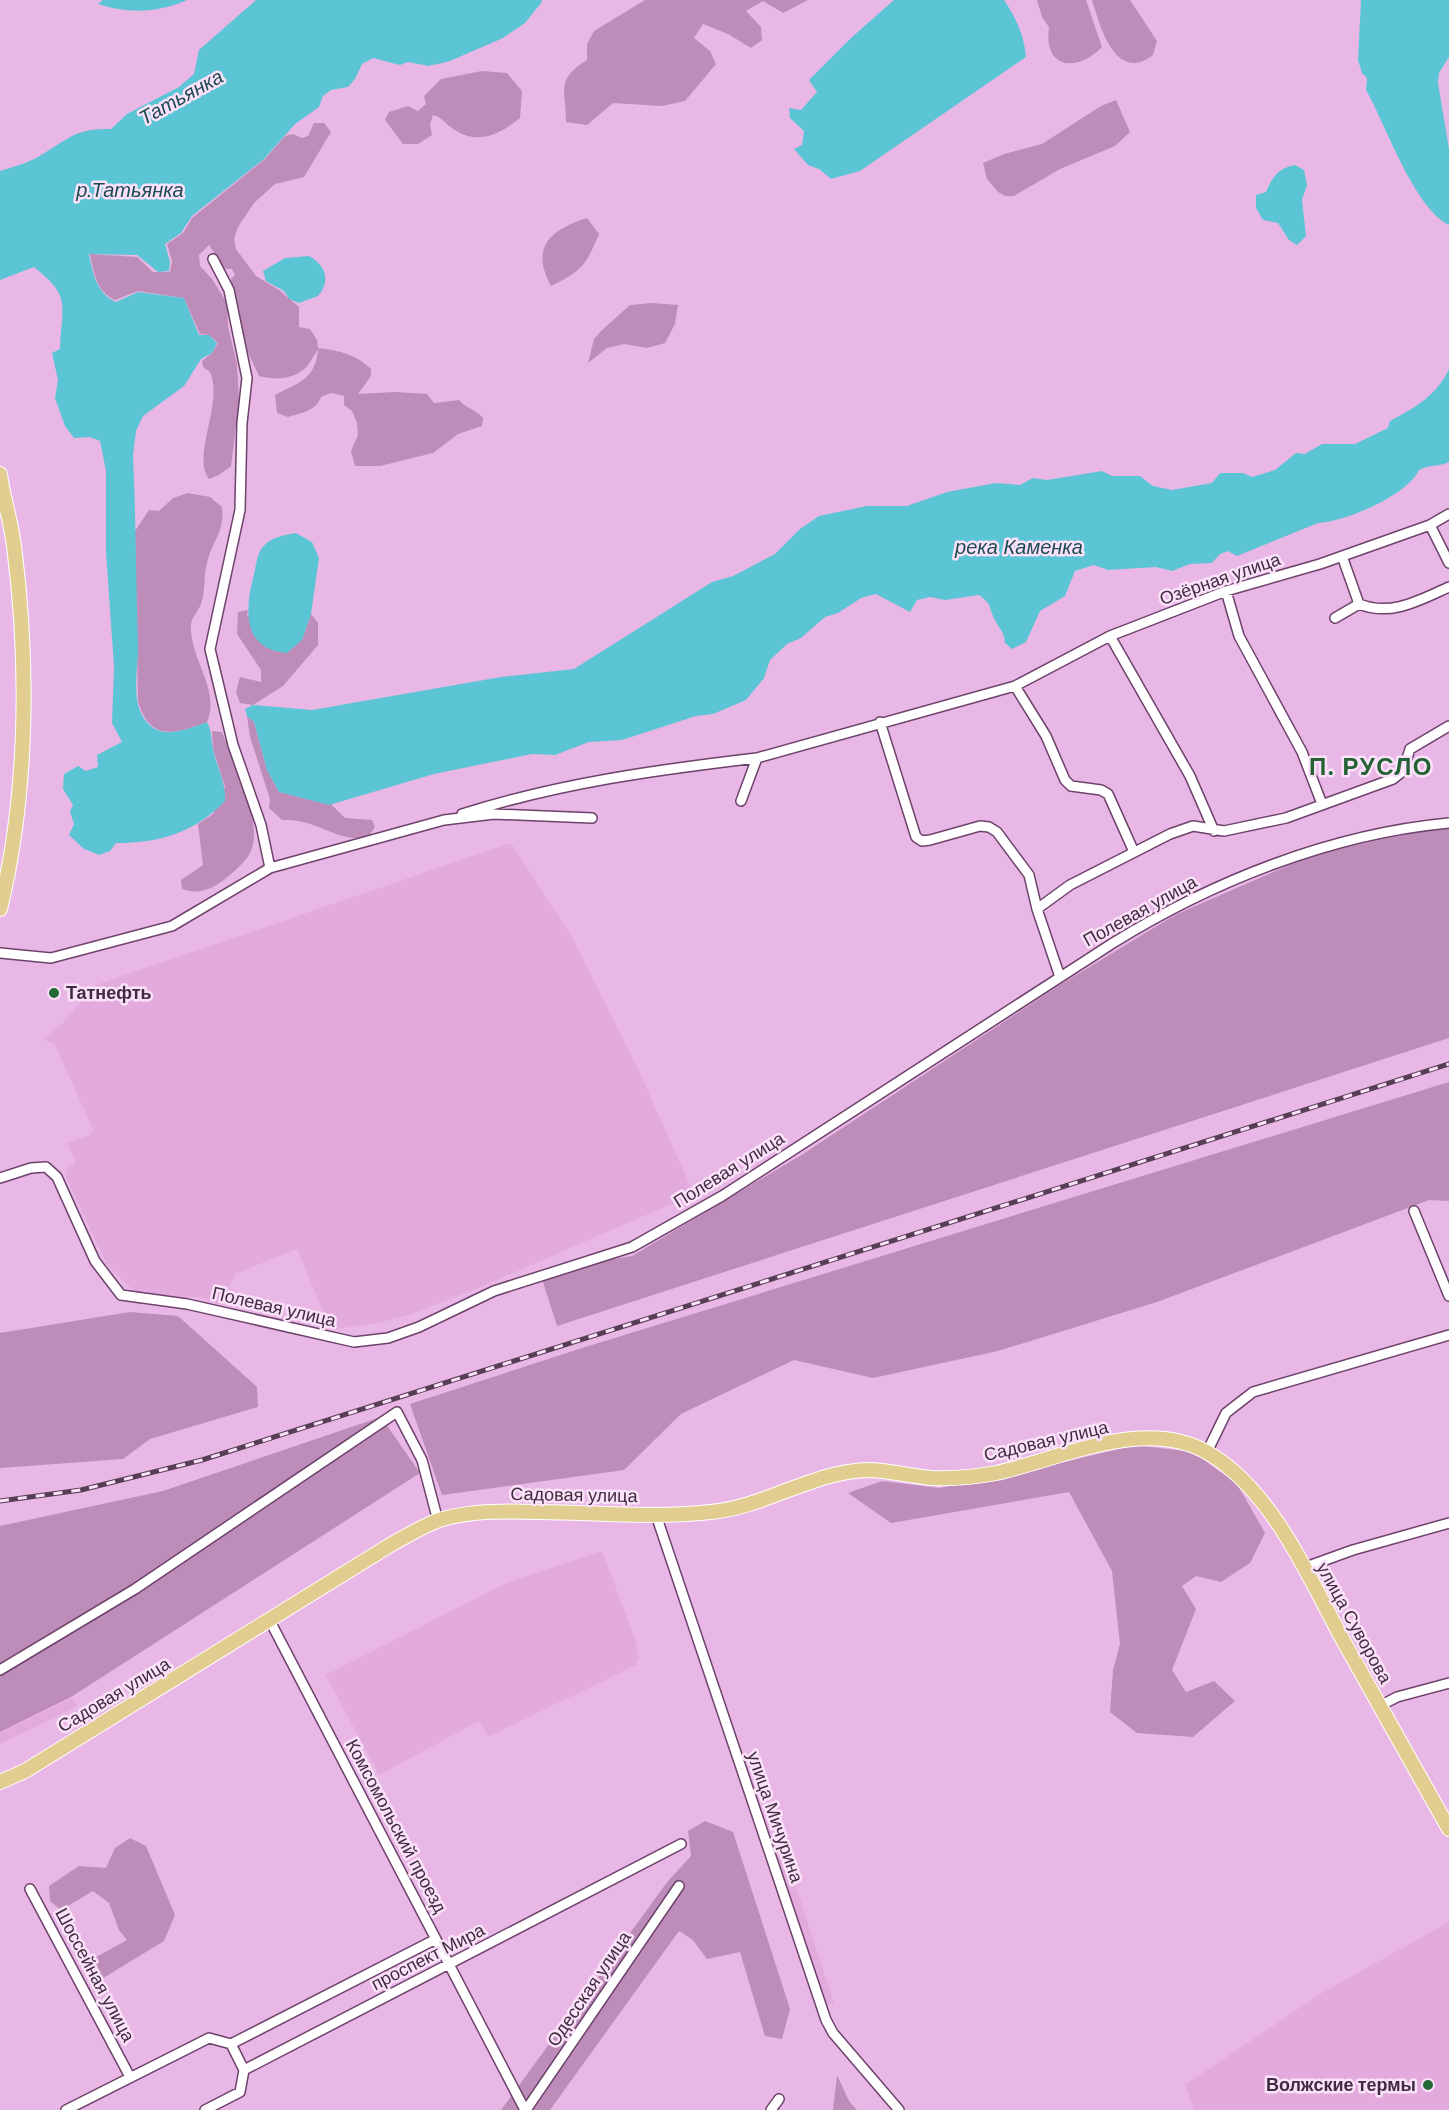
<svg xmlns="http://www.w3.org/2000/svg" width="1449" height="2110" font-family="'DM Sans',sans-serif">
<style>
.built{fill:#e3aade}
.green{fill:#bd8cb9}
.water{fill:#5cc5d5}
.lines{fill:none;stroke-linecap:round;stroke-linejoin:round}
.minor-casing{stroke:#6d426b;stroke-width:12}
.primary-casing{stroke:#fff;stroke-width:16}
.minor{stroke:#fff;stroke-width:9}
.primary{stroke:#e2cd91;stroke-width:14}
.rail-casing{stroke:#563e54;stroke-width:5}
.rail{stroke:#fbe1f9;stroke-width:3;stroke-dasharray:9;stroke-linecap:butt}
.poi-dot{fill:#226935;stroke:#fbe1f9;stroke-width:2}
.labels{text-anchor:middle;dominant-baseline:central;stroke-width:5;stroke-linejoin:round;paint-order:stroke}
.street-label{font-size:18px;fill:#402c3f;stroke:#fbe1f9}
.poi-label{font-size:18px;font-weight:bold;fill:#402c3f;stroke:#fbe1f9;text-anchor:start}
.water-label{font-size:20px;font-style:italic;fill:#1c4b52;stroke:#fbe1f9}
.district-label{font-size:24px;font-weight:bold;letter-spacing:1.5px;fill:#236233;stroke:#fbe1f9}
</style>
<rect width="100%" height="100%" fill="#e9b7e5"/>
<path class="built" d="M 511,843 L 572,937 L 638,1069 L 694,1194 L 481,1287 L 412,1314 L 382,1322 L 331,1330 L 297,1249 L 235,1274 L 221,1304 L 200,1297 L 152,1297 L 146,1291 L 137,1294 L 107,1265 L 66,1177 L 67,1168 L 76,1164 L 67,1143 L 90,1135 L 93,1129 L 54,1043 L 43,1040 L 65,1021 L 93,986 Z
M 602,1551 L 635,1639 L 639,1657 L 636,1665 L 488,1737 L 479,1721 L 379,1775 L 326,1675 L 506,1583 Z
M 72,1698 L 77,1706 L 0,1744 L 0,1733 Z
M 786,1856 L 834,2003 L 826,2006 L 778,1858 Z
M 1449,1922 L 1449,2110 L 1194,2110 L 1185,2085 L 1320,1994 Z"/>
<path class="green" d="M 645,0 L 808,0 L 783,13 L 763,1 L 746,11 L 761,27 L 762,40 L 751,48 L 728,34 L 703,24 L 694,38 L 710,51 L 716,64 L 685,101 L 662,106 L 613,103 L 587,125 L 566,122 C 566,90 555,80 587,60 L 587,44 L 594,31 Z
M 1037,0 L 1086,0 L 1102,47 C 1077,73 1043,69 1049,27 L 1042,17 Z
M 1092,0 L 1130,0 L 1157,41 L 1153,55 C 1115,84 1100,26 1092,0 Z
M 482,71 L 507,73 L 522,91 L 520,118 C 499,135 476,146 452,128 C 444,123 443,118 433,115 L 430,124 L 432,135 L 418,144 L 403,144 L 385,120 L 389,112 L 408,106 L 418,111 L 426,104 L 424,96 L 441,79 Z
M 1116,100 L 1130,132 L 1115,146 L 1060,169 L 1014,196 L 1005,196 L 998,192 L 987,179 L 983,163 L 1004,154 L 1042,144 L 1101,106 Z
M 314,123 L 324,123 L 331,132 L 304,177 L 275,184 L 254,203 L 238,227 L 234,239 L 236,249 L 256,276 L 279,290 L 299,307 L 299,327 L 310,329 L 317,340 L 318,348 C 338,350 357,355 371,369 L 371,376 L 358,394 L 395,392 L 427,394 L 434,403 L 459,400 C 466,409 476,409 483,418 L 482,426 L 458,434 L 433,453 L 380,466 L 355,466 L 351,451 L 358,435 L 357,423 L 352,411 L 344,405 L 344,396 L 331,393 L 321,397 C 315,412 301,413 288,417 L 277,413 L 275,395 C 299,382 315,380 318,350 C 314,354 311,362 307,366 C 295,380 275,380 259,376 L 244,344 L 231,279 L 235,275 L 232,269 L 225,269 L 209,245 L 199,255 L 200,266 L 212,279 L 227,303 L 228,327 L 237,364 L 239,401 L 231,466 L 219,475 L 209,479 C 191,455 224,404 210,372 L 203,367 L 202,361 L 212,353 L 218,343 L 209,335 L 200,334 L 184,298 L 138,291 L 115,300 C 96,291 94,273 90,254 L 137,257 L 153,272 L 170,272 L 172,261 L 167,244 L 183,233 L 192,218 L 265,159 L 285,136 L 293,134 L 302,138 L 308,136 Z
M 587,218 L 599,234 C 586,265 582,271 551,286 C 530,247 550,230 587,218 Z
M 652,303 L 678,305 L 675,324 L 665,343 L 647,348 L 624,344 L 607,348 L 588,363 L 594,339 L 601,331 L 630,305 Z
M 188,493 L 210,497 L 222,507 C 225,532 212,541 207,563 C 203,576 206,591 201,604 C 199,610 192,617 191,624 C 189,659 221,689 207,722 C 175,734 150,742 138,701 L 135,531 L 149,510 L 159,511 L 173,498 Z
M 248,610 L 247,616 L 302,640 L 311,614 L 318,623 L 318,645 L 283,686 L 253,705 L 240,703 L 236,692 L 240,677 L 261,682 L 261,670 L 237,634 L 238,612 Z
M 247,716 L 254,722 L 267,770 L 279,792 L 331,804 L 345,818 L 372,820 L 375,827 L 368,837 C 338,844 318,818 282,820 L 269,808 L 270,799 L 250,737 Z
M 212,731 L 222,732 C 233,762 262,818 252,848 C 249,859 234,872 225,879 C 213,889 197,895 182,889 L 181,880 L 203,865 L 198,824 L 213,814 L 225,787 L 213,749 Z
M 1449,827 L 1449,1038 L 557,1326 L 542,1279 L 590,1263 L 632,1256 L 803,1154 L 1063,983 L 1175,915 L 1312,855 L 1424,830 Z
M 1449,1082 L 1449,1201 L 1429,1200 L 1157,1302 L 998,1351 L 873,1378 L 794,1360 L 681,1414 L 624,1470 L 442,1495 L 410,1404 L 582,1348 Z
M 130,1312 L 178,1316 L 257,1387 L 258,1407 L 150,1439 L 123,1459 L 0,1468 L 0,1333 Z
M 381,1417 L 420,1473 L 71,1697 L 0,1732 L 0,1526 L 163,1491 Z
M 1135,1445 L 1193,1452 L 1237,1484 L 1265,1533 L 1250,1563 L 1221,1582 L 1196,1576 L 1182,1586 L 1196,1609 L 1172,1670 L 1186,1692 L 1214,1681 L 1235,1701 L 1193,1737 L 1137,1733 L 1110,1712 L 1113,1670 L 1120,1644 L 1112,1571 L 1069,1492 L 891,1523 L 848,1493 L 882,1481 L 939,1488 L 998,1478 Z
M 705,1821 L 733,1832 L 790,2009 L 782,2039 L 765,2036 L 740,1952 L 707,1959 L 693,1940 L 679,1931 L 550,2110 L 501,2110 L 668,1881 L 691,1856 L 688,1831 Z
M 130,1838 L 146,1846 L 175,1915 L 164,1941 L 100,1980 L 89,1973 L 84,1964 L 127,1940 L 119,1930 L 109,1903 L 93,1891 L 61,1910 L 50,1901 L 49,1886 L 79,1866 L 106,1868 L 115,1848 Z
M 837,2075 L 849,2101 L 857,2110 L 833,2110 Z"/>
<path class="water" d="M 103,0 L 187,0 C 158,13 128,14 98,4 Z
M 256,0 L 541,0 L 542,2 L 525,23 L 503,38 L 450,61 L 429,66 L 408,62 L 400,65 L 373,58 L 362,64 L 355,79 L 348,87 L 331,90 L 323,96 L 319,107 L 295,124 L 264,159 L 192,216 L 181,233 L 165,244 L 170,262 L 169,271 L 158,272 L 137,255 L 89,254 C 93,273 96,293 116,302 L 138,292 L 184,298 L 199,335 L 209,335 L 217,343 L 212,353 L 201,359 L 184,386 L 143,416 L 136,431 L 133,455 C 136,519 136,583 138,647 C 138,667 132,696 142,715 C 157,743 185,730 207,722 C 212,731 211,739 213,749 C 217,768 226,782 225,801 C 194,833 160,843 116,843 L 110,851 L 99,855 L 84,849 L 69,835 L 74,824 L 70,812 L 73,805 L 63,789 L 64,774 L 78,766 L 86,771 L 98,767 L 97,755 L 122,742 L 112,723 L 114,667 L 106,552 L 106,471 L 100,441 L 90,437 L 74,438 L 65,426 L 55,398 L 58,380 L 52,353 L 60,349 C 61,305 73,298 34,267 L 0,280 L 0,171 C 12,167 25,164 36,158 C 67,141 72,128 111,129 L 127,114 L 179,87 L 194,74 L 199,50 Z
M 894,0 L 1004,0 C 1016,18 1024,35 1026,57 L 860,171 L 831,179 L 819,169 L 808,165 L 794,149 L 802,145 L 804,131 L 790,118 L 789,108 L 801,110 L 817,92 L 809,80 L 851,38 Z
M 1361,0 L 1449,0 L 1449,57 L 1439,73 L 1438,83 L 1449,149 L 1449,225 C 1414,208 1385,123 1366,90 L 1367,78 L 1362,73 L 1358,60 Z
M 1295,165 L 1304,170 L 1307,185 L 1302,200 L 1306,236 L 1297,245 L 1289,240 L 1278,223 L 1263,220 L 1256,208 L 1256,195 L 1266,192 C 1272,177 1279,168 1295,165 Z
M 309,256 C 326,265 331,281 318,296 L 299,303 L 289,299 L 284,291 L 266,281 L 263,271 L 285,258 Z
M 1449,369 L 1449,462 C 1439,467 1430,464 1419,470 C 1408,495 1345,522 1318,523 L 1237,556 L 1228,551 L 1220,554 L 1212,563 L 1190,564 L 1172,571 L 1156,567 L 1108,570 L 1094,565 L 1075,571 L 1065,596 L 1040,611 L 1026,642 L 1012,649 L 1005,643 C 1004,631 1000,630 995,620 C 988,607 993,605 979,595 L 945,600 L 930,597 L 917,600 L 910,612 L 876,594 L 861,598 L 838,613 L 825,617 L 801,638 L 787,644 L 770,660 L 764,678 L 746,700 L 713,714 L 696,716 L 622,740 L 589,742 L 555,755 L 532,754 L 434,774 L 329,805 L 279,792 L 267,770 L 254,722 L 247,716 L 245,709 L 253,705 L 312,710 L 501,677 L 574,669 L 712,582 L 733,576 L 775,554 L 800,529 L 819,516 L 867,506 L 907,506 L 947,492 L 996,483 L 1020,485 L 1033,478 L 1047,480 L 1102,471 L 1112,476 L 1140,476 L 1153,486 L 1172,490 L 1212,483 L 1220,473 L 1243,473 L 1252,477 L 1275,470 L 1296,453 L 1305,454 L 1322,444 L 1355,444 L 1388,428 L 1390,421 C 1415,408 1437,395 1449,369 Z
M 296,533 L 312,542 L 319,558 L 311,614 L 302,640 L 287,653 C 241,649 245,609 254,574 C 256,567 257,554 262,548 C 270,537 284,535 296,533 Z"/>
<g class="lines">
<defs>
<path id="minor" d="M 213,259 L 229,290 L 247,378 L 242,423 L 240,510 L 210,649 L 233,745 L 261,825 L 270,868
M 1430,525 L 1449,563
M 1342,556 L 1359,604
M 1226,591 L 1239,636 L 1302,752 L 1322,804
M 1335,618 L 1359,604 C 1391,617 1420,600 1449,587
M 1110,636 L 1190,776 L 1214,831
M 1015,686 L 1046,736 L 1065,780 L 1071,786 L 1101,790 L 1108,794 L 1134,852
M 880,722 L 916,837 L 922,841 L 930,840 L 980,826 L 989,827 L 997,832 L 1029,875 L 1037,909 L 1060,977
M 741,801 L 757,758 L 1015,686 L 1110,636 L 1226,591 L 1320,564 L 1430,525 L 1449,514
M 462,814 C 560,783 655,770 757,758
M 1037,909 L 1070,885 L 1170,834 L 1193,826 L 1224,831 L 1286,818 L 1393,779 L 1403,771 L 1410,749 L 1449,726
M 0,953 L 51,958 L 172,926 L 270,868 L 444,820 L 494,814 L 592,818
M 0,1178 L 31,1168 L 46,1167 L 57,1177 L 95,1261 L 121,1295 L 187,1304 L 354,1342 L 388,1338 L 419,1327 L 494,1291 L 632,1247 L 722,1196 L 1113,943 C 1213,881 1331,834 1449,823
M 1414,1211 L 1449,1296
M 1207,1452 L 1226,1413 L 1253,1392 L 1449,1335
M 656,1515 L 826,2020 L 833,2033 L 899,2110
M 1303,1568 L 1353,1550 L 1449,1523
M 270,1621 L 525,2110
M 0,1670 L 135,1589 L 397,1412 L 422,1460 L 438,1521
M 1380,1706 L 1397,1697 L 1449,1683
M 30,1889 L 130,2077
M 231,2044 L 244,2070
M 66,2110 L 209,2038 L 231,2044 L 436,1939
M 205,2110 L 240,2092 L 244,2070 L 681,1844
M 526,2110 L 679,1886
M 771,2110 L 779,2099"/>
<path id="primary" d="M 0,474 C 3,498 11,521 14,546 C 29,663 28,794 0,909
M 0,1782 L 25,1771 L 387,1547 C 404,1537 421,1527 439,1520 C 471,1510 509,1511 542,1512 C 598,1513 655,1518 711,1512 C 765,1507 812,1472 867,1470 C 888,1470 910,1476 931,1478 C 953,1479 975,1477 996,1473 C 1061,1459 1146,1415 1210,1454 C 1274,1493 1309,1578 1344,1642 C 1379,1704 1414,1767 1449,1829"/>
</defs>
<use href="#minor" class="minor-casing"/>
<use href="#primary" class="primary-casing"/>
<use href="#minor" class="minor"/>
<use href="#primary" class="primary"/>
<defs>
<path id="rail" d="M 0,1501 L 81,1490 L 202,1460 L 1449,1064"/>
</defs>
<use href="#rail" class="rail-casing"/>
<use href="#rail" class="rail"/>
</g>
<g class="poi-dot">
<circle cx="54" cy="993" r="6"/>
<circle cx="1428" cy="2085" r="6"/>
</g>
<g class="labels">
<g class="street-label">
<text transform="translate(1220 579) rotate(-19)">Озёрная улица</text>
<text transform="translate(1140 911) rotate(-29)">Полевая улица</text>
<text transform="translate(729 1170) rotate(-32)">Полевая улица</text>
<text transform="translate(274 1307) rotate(13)">Полевая улица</text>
<text transform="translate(1046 1441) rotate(-13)">Садовая улица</text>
<text transform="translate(574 1495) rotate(1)">Садовая улица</text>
<text transform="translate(1354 1623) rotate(61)">улица Суворова</text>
<text transform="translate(114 1695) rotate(-31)">Садовая улица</text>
<text transform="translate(775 1817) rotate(71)">улица Мичурина</text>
<text transform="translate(396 1826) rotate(62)">Комсомольский проезд</text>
<text transform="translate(428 1957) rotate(-27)">проспект Мира</text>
<text transform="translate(95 1975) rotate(62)">Шоссейная улица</text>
<text transform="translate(589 1989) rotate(-56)">Одесская улица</text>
</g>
<g class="poi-label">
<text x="66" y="993">Татнефть</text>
<text x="1416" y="2085" text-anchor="end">Волжские термы</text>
</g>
<g class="water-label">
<text transform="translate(181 97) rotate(-29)">Татьянка</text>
<text x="130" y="190">р.Татьянка</text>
<text x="1019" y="547">река Каменка</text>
</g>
<g class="district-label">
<text x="1371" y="766">П. РУСЛО</text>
</g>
</g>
</svg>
